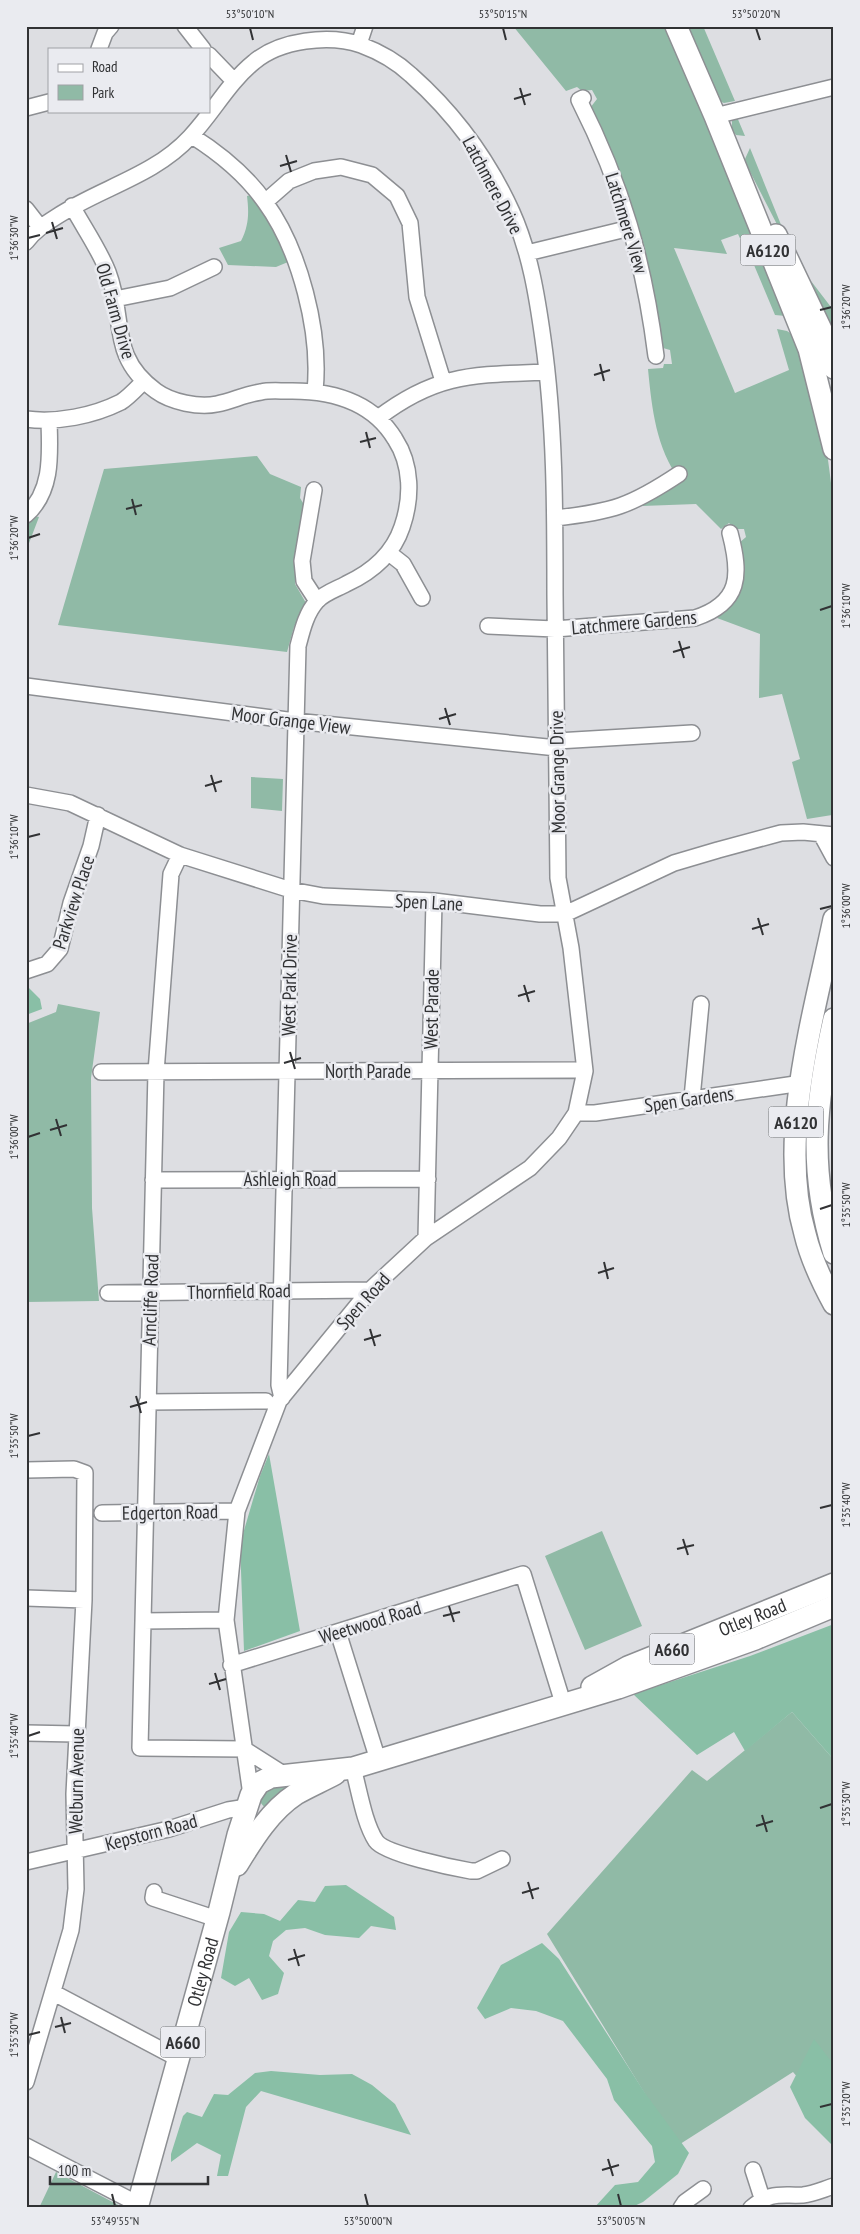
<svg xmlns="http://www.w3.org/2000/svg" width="860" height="2234" font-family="'PT Sans Narrow',sans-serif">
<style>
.green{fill:#90baa6}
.forest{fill:#89bfa6}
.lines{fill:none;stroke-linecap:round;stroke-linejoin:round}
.minor-casing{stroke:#8d8f93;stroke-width:18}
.highway-casing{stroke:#8d8f93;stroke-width:24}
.minor{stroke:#fff;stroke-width:15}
.highway{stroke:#fff;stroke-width:21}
.ticks{fill:none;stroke:#313234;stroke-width:2}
.labels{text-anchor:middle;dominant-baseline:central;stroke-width:5;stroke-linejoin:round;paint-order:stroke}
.shield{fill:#eaebf0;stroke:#686a6c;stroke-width:1}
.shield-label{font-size:18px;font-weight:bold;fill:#313234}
.street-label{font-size:19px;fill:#313234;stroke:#eaebf0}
.neatline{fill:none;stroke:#313234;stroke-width:2}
.ticks-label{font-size:12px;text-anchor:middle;fill:#313234}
</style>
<rect width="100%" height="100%" fill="#dddee2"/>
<path class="green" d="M 513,26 L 667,26 L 754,236 L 754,244 L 747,253 L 738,234 L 721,240 L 727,254 L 674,248 L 735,393 L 789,370 L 777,329 L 787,331 L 793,335 L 809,378 L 808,390 C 825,414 830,477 834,507 L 832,815 L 807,819 L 792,762 L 800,759 L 782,694 L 759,698 L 760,634 L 717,618 C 748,597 744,576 739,543 L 746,537 L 744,529 L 735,529 L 729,523 L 721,529 L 696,504 L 642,506 L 680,481 C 656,447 652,410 648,369 L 663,368 L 664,364 L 672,364 L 670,350 L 663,348 L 659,342 L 656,307 L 644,245 L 608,149 L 590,108 L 597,99 L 592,90 L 582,91 L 577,87 L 566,91 Z
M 684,26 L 703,26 L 735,101 L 724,103 L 719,101 Z
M 737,117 L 745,136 L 736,135 L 732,130 L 732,121 Z
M 750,148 L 786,237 L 784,238 L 746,164 L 745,159 Z
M 251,195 L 272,227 L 288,262 L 276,267 L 228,265 L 219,248 L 241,241 C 249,225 249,213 247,196 Z
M 763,257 L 786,316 L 775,315 L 754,265 L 757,258 Z
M 811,281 L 834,311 L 834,334 Z
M 257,456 L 270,474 L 301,487 L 300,498 L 306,508 L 295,567 L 295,584 L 306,603 L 294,627 L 287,652 L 58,625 L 104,469 Z
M 35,516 L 39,517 L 26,551 L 26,524 Z
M 251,777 L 283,779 L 282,811 L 251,808 Z
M 58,1004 L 100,1012 L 91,1078 L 92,1208 L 99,1301 L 26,1302 L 26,1024 L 56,1012 Z
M 602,1531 L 642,1626 L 585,1650 L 545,1556 Z
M 792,1712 L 834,1760 L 834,2120 L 793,2072 L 677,2146 L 547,1934 L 692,1770 L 707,1781 Z
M 283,1783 L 286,1789 L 265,1808 L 260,1802 C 262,1787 270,1787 283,1783 Z
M 56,2172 L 122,2207 L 121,2208 L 39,2208 Z"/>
<path class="forest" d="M 26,985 L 40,999 L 42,1009 L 26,1015 Z
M 269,1454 L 300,1631 L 244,1651 L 240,1544 L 260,1476 Z
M 834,1624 L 834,1760 L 792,1712 L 745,1751 L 734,1732 L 697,1755 L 633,1694 L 750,1656 Z
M 346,1885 L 394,1917 L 396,1930 L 371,1926 L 359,1938 L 325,1935 L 305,1928 L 286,1930 L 273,1941 L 269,1956 L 284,1973 L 278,1994 L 262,2000 L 249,1978 L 235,1986 L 221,1978 L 229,1932 L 241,1912 L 264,1914 L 280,1921 L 298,1900 L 315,1902 L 325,1886 Z
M 542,1943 L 559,1959 L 645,2093 L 689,2153 L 678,2174 L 643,2202 L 630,2208 L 594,2208 L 615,2185 L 638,2182 L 655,2162 L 652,2146 L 614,2100 L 607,2079 L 563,2021 L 536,2011 L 511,2008 L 485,2019 L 477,2008 L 501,1965 Z
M 814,2039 L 834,2065 L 834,2147 L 805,2118 L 790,2087 Z
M 271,2071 L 320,2075 L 352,2074 L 372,2085 L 395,2104 L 411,2135 L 261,2091 L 246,2107 L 228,2176 L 217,2176 L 221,2155 L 197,2143 L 171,2162 L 171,2154 L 183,2116 L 187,2112 L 202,2117 L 214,2094 L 228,2095 L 255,2073 Z"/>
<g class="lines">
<defs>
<path id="minor" d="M 185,26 L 203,49
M 359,44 L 365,26
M 99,49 L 105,33 L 111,26
M 209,55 L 234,81
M 583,98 L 579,100 C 622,185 644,261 656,356
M 26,108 L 49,102
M 715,116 L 834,87
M 192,136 C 219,153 246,175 265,202 C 300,250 321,332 315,391
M 265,202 L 289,181 L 314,171 L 341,167 L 372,175 L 397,196 L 410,223 L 417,297 L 443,381
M 72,206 C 84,228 99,249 108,272 C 126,319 108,356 156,391 C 171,402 199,408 217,404 C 232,401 246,394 261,392 C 269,390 279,391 287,391 C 330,390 372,401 395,439 C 412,465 412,498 402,527 C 393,554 372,572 346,584 C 337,589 324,593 317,601 C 306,613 302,631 298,646 L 279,1385 L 282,1398
M 26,209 L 40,227
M 26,242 C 34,231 45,224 56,217 C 100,188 154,176 190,137 C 213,113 228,83 254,62 C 280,40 329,34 361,45 C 380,52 397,62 411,75 C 455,114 488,159 512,212 C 530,252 537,296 543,339 C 555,424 555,510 555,595 C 556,690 557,784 558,878 L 571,948 L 585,1071 L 576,1113 L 559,1138 L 530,1168 L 426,1238 L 370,1290 L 279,1401 L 237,1511 L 226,1620 L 251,1795
M 527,253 L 630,228
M 115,299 L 170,288 L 214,267
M 378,418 C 438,372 476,375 547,372
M 26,419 C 57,423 93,416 121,402 C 129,397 137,388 144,381
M 314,490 L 302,561 L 304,581 L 317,601
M 26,515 C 53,491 50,454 49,421
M 555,518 C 612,512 631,506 679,474
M 389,553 L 403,564 L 422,598
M 488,626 L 555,629 L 695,618 C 741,603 741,575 730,533
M 26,686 L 295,721 L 557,748
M 557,741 L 692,733
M 26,795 L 70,803 L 180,855 L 291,890 L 323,896 L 434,901 L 540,914 L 565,914 L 674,863 L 718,850 L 781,833 L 803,832 L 834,835
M 821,834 L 834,858
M 180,855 L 171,874 L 156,1072 L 140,1748 L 244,1749
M 26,971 L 47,964 L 60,949 L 71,903 L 91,846 L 98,815
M 101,1072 L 575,1070
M 692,1098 L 701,1004
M 576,1113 L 595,1113 L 802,1083
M 153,1180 L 428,1179
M 426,1238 L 434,901
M 108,1293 L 370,1290
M 147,1402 L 266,1401
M 26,1470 L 74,1469 L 85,1473 L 84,1600 L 74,1794 L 76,1889 L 71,1930 L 26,2082
M 102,1513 L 237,1511
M 26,1598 L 84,1600
M 143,1621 L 226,1620
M 338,1632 L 378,1760
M 231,1665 L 523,1574 L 563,1703
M 26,1733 L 76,1734
M 244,1749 L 285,1775
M 353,1768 C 359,1789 364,1823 376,1841 C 385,1854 454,1868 471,1871 L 477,1871 L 502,1859
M 26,1862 L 169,1829 L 228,1810 L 247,1807
M 154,1892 L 153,1898 L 217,1919
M 54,1993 L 179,2059
M 26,2146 L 138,2204
M 753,2170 L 762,2198
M 681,2208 L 685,2202 L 703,2189
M 751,2208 C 771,2191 780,2196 803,2195 C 813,2194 824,2189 834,2186"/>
<g id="highway">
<path d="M 676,26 L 715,116 L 809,349 L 834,449"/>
<path d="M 776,235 L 826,340 L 834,368"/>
<path d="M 834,919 C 814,1015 777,1138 805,1234 C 811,1259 822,1282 834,1304"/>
<path d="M 834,1019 C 815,1103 808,1170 834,1253"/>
<path id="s1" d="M 592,1687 L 628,1667 L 834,1584"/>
<path d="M 237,1865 C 253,1839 270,1811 296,1794 C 308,1787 322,1781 335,1774"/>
<path id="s2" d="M 137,2208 L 219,1912 L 238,1835 L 251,1795 L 259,1783 L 271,1777 L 353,1768 L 618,1688 L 755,1639 L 834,1606"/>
</g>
</defs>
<use href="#minor" class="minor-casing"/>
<use href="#highway" class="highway-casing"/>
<use href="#minor" class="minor"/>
<use href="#highway" class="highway"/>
</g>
<path class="ticks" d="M 250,28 L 253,40M 503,28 L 506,40M 756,28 L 760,40M 520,88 L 525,105M 514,99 L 531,94M 286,155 L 291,172M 280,166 L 297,161M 52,222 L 57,239M 46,233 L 63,228M 28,238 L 40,235M 820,310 L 832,307M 600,364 L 604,381M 594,375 L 610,370M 366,432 L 370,448M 360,442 L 376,438M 132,499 L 136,515M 126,509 L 142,505M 28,538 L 40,534M 820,610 L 832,606M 679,641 L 684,658M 673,652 L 690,647M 445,708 L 450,725M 439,719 L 456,714M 211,775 L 216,792M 205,786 L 222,781M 28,837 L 40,834M 820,909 L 832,906M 758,918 L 763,935M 752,929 L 769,924M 524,985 L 529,1002M 518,996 L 535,991M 290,1052 L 295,1069M 284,1063 L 301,1058M 56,1119 L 61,1136M 50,1130 L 67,1125M 28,1137 L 40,1133M 820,1209 L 832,1205M 604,1262 L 608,1279M 598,1273 L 614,1268M 370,1329 L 375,1346M 364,1340 L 381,1335M 136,1396 L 141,1413M 130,1407 L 147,1402M 28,1436 L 40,1433M 820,1508 L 832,1505M 683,1539 L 688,1555M 677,1549 L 694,1545M 449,1606 L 454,1622M 443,1616 L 460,1612M 215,1673 L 220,1690M 209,1684 L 226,1679M 28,1736 L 40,1732M 820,1808 L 832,1804M 762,1815 L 767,1832M 756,1826 L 773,1821M 528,1882 L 533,1899M 522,1893 L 539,1888M 294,1949 L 299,1966M 288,1960 L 305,1955M 61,2017 L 65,2033M 55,2027 L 71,2023M 28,2035 L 40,2032M 820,2107 L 832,2104M 608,2159 L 613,2176M 602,2170 L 619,2165M 112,2194 L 115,2206M 365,2194 L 368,2206M 618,2194 L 621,2206"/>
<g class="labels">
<g class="shield">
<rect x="740.5" y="234.5" width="55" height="31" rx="4"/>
<rect x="768.5" y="1106.5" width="55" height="31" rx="4"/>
<rect x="649.5" y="1633.5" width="45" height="31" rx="4"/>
<rect x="160.5" y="2026.5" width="45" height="31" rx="4"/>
</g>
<g class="shield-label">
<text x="768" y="250">A6120</text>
<text x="796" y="1122">A6120</text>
<text x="672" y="1649">A660</text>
<text x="183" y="2042">A660</text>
</g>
<g class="street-label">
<text transform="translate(493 185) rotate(62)">Latchmere Drive</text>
<text transform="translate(627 223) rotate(73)">Latchmere View</text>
<text transform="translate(116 311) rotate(74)">Old Farm Drive</text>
<text transform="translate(634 622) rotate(-5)">Latchmere Gardens</text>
<text transform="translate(291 720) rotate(7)">Moor Grange View</text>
<text transform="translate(557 772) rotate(-91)">Moor Grange Drive</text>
<text transform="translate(73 902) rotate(-72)">Parkview Place</text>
<text transform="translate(429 902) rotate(3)">Spen Lane</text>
<text transform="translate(289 985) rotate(-89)">West Park Drive</text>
<text transform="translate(431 1009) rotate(-89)">West Parade</text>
<text x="368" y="1071">North Parade</text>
<text transform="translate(689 1099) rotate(-8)">Spen Gardens</text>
<text x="290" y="1179">Ashleigh Road</text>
<text transform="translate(239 1291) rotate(-1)">Thornfield Road</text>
<text transform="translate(150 1300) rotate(-88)">Arncliffe Road</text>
<text transform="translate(363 1301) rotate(-48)">Spen Road</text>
<text transform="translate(170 1512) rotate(-1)">Edgerton Road</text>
<text stroke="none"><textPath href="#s1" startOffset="175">Otley Road</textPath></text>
<text transform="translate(370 1622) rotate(-17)">Weetwood Road</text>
<text transform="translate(76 1781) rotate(-89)">Welburn Avenue</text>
<text transform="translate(151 1832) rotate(-15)">Kepstorn Road</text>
<text stroke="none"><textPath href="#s2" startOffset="245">Otley Road</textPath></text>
</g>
</g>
<rect width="860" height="2234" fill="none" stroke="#eaebf0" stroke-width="55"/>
<rect x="48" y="48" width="162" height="65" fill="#eaebf0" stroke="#a0a1a5"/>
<rect x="58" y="64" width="25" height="8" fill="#ffffff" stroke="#a0a1a5"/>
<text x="92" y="72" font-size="15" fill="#313234">Road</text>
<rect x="58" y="85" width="25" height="15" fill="#90baa6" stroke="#a0a1a5"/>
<text x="92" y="98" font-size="15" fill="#313234">Park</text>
<path d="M50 2176v8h158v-8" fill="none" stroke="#313234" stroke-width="2.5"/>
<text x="58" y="2176" font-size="15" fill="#313234" stroke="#eaebf0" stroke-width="4" paint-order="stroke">100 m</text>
<rect x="28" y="28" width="804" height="2178" class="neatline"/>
<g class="ticks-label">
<text x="250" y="18">53°50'10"N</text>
<text x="503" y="18">53°50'15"N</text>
<text x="756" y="18">53°50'20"N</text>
<text transform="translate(14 238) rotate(-90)" y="4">1°36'30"W</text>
<text transform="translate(846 307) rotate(-90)" y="4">1°36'20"W</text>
<text transform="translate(14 538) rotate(-90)" y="4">1°36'20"W</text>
<text transform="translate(846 606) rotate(-90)" y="4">1°36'10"W</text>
<text transform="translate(14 837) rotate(-90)" y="4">1°36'10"W</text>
<text transform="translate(846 906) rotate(-90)" y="4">1°36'00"W</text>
<text transform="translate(14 1137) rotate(-90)" y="4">1°36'00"W</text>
<text transform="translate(846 1205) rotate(-90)" y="4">1°35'50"W</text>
<text transform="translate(14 1436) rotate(-90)" y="4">1°35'50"W</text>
<text transform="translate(846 1505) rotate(-90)" y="4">1°35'40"W</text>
<text transform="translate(14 1736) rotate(-90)" y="4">1°35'40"W</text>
<text transform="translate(846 1804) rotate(-90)" y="4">1°35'30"W</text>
<text transform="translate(14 2035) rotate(-90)" y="4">1°35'30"W</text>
<text transform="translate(846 2104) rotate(-90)" y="4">1°35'20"W</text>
<text x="115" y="2225">53°49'55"N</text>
<text x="368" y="2225">53°50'00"N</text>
<text x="621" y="2225">53°50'05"N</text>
</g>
</svg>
